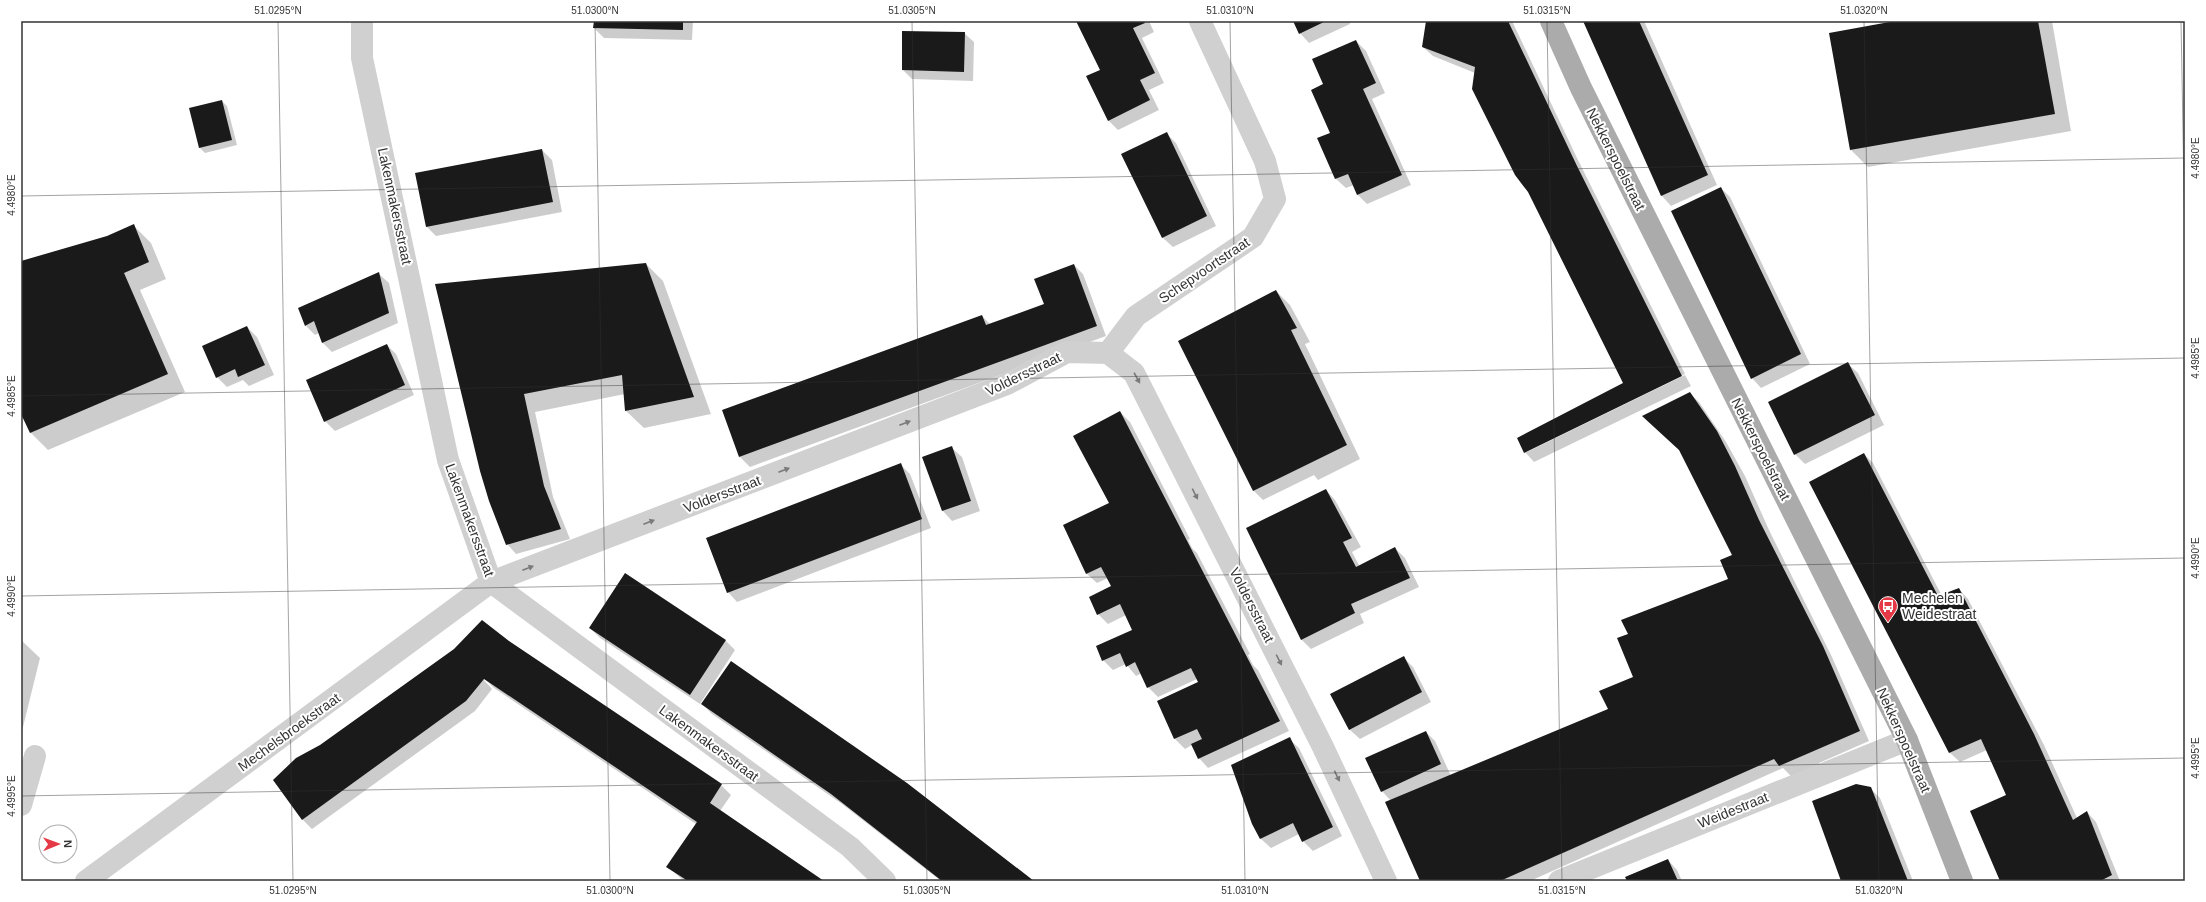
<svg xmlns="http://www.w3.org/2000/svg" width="2206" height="902" font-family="Arial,sans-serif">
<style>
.shadow{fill:#0003}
.building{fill:#1a1a1a}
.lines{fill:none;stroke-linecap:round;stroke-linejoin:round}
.minor{stroke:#d0d0d0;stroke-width:22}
.major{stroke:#ababab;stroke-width:22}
.oneway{fill:#7a7a7a}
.ticks{fill:none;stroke:#333;stroke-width:1;stroke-opacity:0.45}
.labels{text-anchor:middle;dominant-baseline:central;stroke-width:4;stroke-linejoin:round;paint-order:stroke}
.street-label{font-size:14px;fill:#333;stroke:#fff}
.poi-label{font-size:14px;fill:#333;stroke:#fff;text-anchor:start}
.neatline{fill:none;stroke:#333;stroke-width:1.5}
.ticks-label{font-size:10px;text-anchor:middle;fill:#333}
</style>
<rect width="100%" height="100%" fill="#fff"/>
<path class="shadow" d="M 595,21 L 693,21 L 692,40 L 604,38 L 594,28 Z
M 1077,21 L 1149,21 L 1154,32 L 1142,38 L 1164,83 L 1149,90 L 1159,110 L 1118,130 L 1108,120 L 1101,71 Z
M 1294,21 L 1349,21 L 1350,24 L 1309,43 L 1300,33 Z
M 1427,21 L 1512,21 L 1577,158 L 1685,374 L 1527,450 L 1527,452 L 1685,375 L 1691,386 L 1534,462 L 1525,452 L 1518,439 L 1624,384 L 1529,192 L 1516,175 L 1473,89 L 1475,73 L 1433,56 L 1423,47 Z
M 1584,21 L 1644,21 L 1717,185 L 1671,206 L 1662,196 Z
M 1901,21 L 2052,21 L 2071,131 L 1868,167 L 1851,150 L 1830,34 Z
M 964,33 L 974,42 L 973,81 L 912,79 L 903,70 Z
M 1356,41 L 1366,51 L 1385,93 L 1372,99 L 1411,185 L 1367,204 L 1358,195 L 1354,185 L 1346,188 L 1336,179 L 1318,139 L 1331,133 L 1325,84 Z
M 222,101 L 227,106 L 237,145 L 205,153 L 200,148 L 191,109 Z
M 1167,134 L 1176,143 L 1216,226 L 1173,247 L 1163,238 L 1123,154 Z
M 542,150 L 552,160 L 562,212 L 436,236 L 426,226 Z
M 1721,188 L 1730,197 L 1810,364 L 1761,388 L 1752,378 Z
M 134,226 L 151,243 L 166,279 L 140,290 L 185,392 L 48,450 L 31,433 L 21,411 L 21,262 L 107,237 Z
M 646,264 L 663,281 L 711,414 L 644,428 L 626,411 L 625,394 L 535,412 L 553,497 L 570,539 L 516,554 L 507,544 L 465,406 Z
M 1074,265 L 1083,274 L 1106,336 L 750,467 L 740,457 L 724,411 L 982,316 L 991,325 L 1045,305 Z
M 379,274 L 389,283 L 398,323 L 332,352 L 322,342 L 319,333 L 315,335 L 306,326 Z
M 1276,291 L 1290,305 L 1310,342 L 1305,344 L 1360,459 L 1318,480 L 1314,475 L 1263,500 L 1254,491 L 1179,341 Z
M 247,327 L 257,337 L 274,375 L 249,386 L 243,380 L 227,387 L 217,377 Z
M 387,345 L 396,354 L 414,395 L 335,431 L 325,421 Z
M 1848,364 L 1858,373 L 1884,425 L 1805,464 L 1795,454 Z
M 1689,393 L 1699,402 L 1726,442 L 1745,476 L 1769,530 L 1832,657 L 1869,741 L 1819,763 L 1823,772 L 1797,782 L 1783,768 L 1530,881 L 1421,881 L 1391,801 L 1382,791 L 1426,732 L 1435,741 L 1451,776 L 1610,710 L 1634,678 L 1630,634 L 1728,580 L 1733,555 Z
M 1120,412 L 1130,422 L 1190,539 L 1188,540 L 1192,548 L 1197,553 L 1250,654 L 1248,655 L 1253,665 L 1258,670 L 1289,731 L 1208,768 L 1199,758 L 1192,745 L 1185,749 L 1175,739 L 1158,701 L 1199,682 L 1197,679 L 1158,697 L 1148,687 L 1142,673 L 1136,676 L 1126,664 L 1113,670 L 1103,660 L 1134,631 L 1126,615 L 1108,624 L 1098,614 L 1112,586 L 1108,578 L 1097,583 L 1087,574 L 1064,525 L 1110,503 Z
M 952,448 L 962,457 L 980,511 L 952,521 L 943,511 L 924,458 Z
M 1864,454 L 1873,463 L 1942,596 L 1959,589 L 1968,599 L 2044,745 L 2077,818 L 2087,812 L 2096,822 L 2120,881 L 2000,881 L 2008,796 L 1987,750 L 1960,762 L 1950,753 Z
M 901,465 L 910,474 L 931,528 L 737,602 L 728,592 Z
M 1326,490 L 1335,500 L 1361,547 L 1352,552 L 1360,567 L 1395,548 L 1405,558 L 1419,587 L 1360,614 L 1364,623 L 1311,649 L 1301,639 Z
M 625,574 L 726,641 L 735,650 L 700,704 L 600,638 L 590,628 Z
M 21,640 L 40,658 L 21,735 Z
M 508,641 L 721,785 L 731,795 L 720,811 L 823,881 L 684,881 L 668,867 L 696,824 L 494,688 L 482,676 L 481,677 L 492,689 L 475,711 L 312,829 L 303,820 L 275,780 Z
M 1403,657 L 1413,667 L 1431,702 L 1360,739 L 1350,730 L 1331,695 Z
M 702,704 L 1032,881 L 941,881 L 842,804 L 712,714 Z
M 1289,739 L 1299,748 L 1342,836 L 1313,851 L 1303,841 L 1299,834 L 1271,848 L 1261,839 L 1253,824 Z
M 1870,788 L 1880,798 L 1913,881 L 1843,881 Z
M 1668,860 L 1677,870 L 1682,881 L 1628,881 Z"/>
<path class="building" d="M 594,21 L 683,21 L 683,30 L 593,28 Z
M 1076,21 L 1144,21 L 1145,23 L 1133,28 L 1155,73 L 1140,80 L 1150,100 L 1108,121 L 1086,76 L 1100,70 Z
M 1293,21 L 1326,21 L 1299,34 Z
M 1426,21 L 1508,21 L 1577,166 L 1682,376 L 1524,453 L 1517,438 L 1623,383 L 1528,192 L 1515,175 L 1472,89 L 1475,67 L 1422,47 Z
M 1583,21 L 1639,21 L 1708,175 L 1661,196 Z
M 1895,21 L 2038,21 L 2055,114 L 1850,150 L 1829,33 Z
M 902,31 L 965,32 L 964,72 L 902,70 Z
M 1356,40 L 1376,83 L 1363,89 L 1402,175 L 1357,195 L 1348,174 L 1335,179 L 1317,138 L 1330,133 L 1311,90 L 1323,84 L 1312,59 Z
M 222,100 L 232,140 L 199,148 L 189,108 Z
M 1167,132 L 1207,216 L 1162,238 L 1121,154 Z
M 542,149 L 553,202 L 426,227 L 415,173 Z
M 1721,187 L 1801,354 L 1751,379 L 1671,211 Z
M 134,224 L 149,262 L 124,273 L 168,374 L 30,433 L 21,414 L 21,261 L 107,236 Z
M 646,263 L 694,397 L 625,411 L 622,375 L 524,394 L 544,486 L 561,529 L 506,545 L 489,501 L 480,471 L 435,284 Z
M 1074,264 L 1097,326 L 739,457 L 722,410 L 982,315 L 986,325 L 1044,304 L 1034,279 Z
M 379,272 L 389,313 L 322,343 L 314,321 L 305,326 L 298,308 Z
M 1276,290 L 1297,328 L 1291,330 L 1347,445 L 1253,491 L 1178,341 Z
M 247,326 L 265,365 L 238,377 L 235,369 L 216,378 L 202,346 Z
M 387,344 L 405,385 L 324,422 L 306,380 Z
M 1848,362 L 1875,415 L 1794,455 L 1768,402 Z
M 1690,392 L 1717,431 L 1735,466 L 1759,520 L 1823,646 L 1860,731 L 1779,766 L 1774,759 L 1500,881 L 1420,881 L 1385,802 L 1608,709 L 1599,691 L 1633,677 L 1617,638 L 1628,634 L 1621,620 L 1728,579 L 1720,560 L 1732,555 L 1679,450 L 1642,416 Z
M 1120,411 L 1280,721 L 1198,759 L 1191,744 L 1202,739 L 1197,729 L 1174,739 L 1157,701 L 1198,682 L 1191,668 L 1147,688 L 1135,662 L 1126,667 L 1120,653 L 1102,661 L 1096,646 L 1132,630 L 1120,604 L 1097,615 L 1089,597 L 1111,586 L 1101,567 L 1086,574 L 1063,525 L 1109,503 L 1073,436 Z
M 952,446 L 971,501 L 942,511 L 922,457 Z
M 1864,453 L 1938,596 L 1959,588 L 2034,734 L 2073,820 L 2087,811 L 2112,875 L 2100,881 L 2000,881 L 1970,811 L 2006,795 L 1981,739 L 1949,753 L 1809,482 Z
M 901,463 L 922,519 L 727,593 L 706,538 Z
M 1326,489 L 1352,538 L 1343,542 L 1356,567 L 1395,547 L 1410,578 L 1351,604 L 1355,613 L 1301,640 L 1246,528 Z
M 625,573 L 726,640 L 690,695 L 589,628 Z
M 482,620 L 509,641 L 722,784 L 710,803 L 824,881 L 688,881 L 666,867 L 697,822 L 484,679 L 466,701 L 302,820 L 273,780 L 296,758 L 320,745 L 454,649 Z
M 1404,656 L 1422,692 L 1349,730 L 1330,694 Z
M 731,661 L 907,783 L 1034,881 L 942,881 L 831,794 L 701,704 Z
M 1426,731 L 1441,764 L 1381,792 L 1365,758 Z
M 1290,737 L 1333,827 L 1302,842 L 1293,823 L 1260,839 L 1252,824 L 1231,765 Z
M 1856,784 L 1871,787 L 1908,881 L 1841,881 L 1812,801 Z
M 1668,859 L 1678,881 L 1627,881 L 1625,877 Z"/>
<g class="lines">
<path class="minor" d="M 362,21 L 362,58 L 448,460 L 491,582 L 850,847 L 885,881
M 1108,353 L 1136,316 L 1253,237 L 1275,199 L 1265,161 L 1200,21
M 21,805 L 35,756
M 86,881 L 491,582 L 1007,384 L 1067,352 L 1108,353 L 1134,373 L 1322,745 L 1386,881
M 1559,881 L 1907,740"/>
<path class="major" d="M 1551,21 L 1581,88 L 1907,740 L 1962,881"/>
</g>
<defs><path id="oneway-solid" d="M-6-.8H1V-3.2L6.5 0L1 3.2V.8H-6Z"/></defs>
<g class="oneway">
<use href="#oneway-solid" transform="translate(1137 378) rotate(61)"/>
<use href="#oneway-solid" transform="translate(905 423) rotate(-21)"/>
<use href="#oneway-solid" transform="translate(784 470) rotate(-21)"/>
<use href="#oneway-solid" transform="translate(1195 494) rotate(63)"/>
<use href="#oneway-solid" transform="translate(649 522) rotate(-21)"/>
<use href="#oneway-solid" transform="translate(528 568) rotate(-21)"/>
<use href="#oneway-solid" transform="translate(1279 660) rotate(63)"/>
<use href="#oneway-solid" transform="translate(1337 776) rotate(64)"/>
</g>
<path class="ticks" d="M 278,21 L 293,881M 595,21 L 610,881M 912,21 L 927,881M 1230,21 L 1245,881M 1547,21 L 1562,881M 1864,21 L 1879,881M 2181,21 L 2185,242M 21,196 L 2185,158M 21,396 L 2185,358M 21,596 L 2185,558M 21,796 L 2185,758"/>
<defs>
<symbol id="bus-pin" viewBox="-11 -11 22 30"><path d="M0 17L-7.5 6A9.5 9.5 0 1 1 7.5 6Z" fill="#e63946" stroke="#fff"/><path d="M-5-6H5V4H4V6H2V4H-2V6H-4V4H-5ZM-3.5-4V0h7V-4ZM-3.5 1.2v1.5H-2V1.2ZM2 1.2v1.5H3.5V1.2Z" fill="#fff"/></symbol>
</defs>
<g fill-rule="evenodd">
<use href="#bus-pin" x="1877" y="595" width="22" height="30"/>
</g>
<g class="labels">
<g class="street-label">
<text transform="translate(1616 159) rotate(63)">Nekkerspoelstraat</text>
<text transform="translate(395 206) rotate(78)">Lakenmakersstraat</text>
<text transform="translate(1204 270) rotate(-34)">Schepvoortstraat</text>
<text transform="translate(1023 374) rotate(-26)">Voldersstraat</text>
<text transform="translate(1761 449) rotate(63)">Nekkerspoelstraat</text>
<text transform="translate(722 494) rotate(-21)">Voldersstraat</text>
<text transform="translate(470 520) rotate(70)">Lakenmakersstraat</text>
<text transform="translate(1252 605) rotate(63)">Voldersstraat</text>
<text transform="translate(289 732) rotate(-36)">Mechelsbroekstraat</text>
<text transform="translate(1904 740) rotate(66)">Nekkerspoelstraat</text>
<text transform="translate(709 743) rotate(36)">Lakenmakersstraat</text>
<text transform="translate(1733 810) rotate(-22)">Weidestraat</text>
</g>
<g class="poi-label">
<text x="1902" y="598">Mechelen<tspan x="1902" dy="16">Weidestraat</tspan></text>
</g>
</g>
<rect width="2206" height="902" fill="none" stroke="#ffffff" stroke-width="44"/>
<g transform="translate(58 844) rotate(89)"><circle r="19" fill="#ffffff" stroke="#adadad"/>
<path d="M0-3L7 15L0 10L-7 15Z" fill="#e63946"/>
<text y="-6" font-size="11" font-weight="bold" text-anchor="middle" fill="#333333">N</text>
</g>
<rect x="22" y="22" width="2162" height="858" class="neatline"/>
<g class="ticks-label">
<text x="278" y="14">51.0295°N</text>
<text x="595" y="14">51.0300°N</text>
<text x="912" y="14">51.0305°N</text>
<text x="1230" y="14">51.0310°N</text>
<text x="1547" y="14">51.0315°N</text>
<text x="1864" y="14">51.0320°N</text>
<text transform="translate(2195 158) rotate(-90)" y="4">4.4980°E</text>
<text transform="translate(11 195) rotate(-90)" y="4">4.4980°E</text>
<text transform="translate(2195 358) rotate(-90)" y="4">4.4985°E</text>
<text transform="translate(11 396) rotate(-90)" y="4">4.4985°E</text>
<text transform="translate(2195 558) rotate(-90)" y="4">4.4990°E</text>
<text transform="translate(11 596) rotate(-90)" y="4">4.4990°E</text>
<text transform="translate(2195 758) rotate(-90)" y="4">4.4995°E</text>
<text transform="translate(11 796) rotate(-90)" y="4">4.4995°E</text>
<text x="293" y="894">51.0295°N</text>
<text x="610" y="894">51.0300°N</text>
<text x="927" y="894">51.0305°N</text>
<text x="1245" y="894">51.0310°N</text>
<text x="1562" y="894">51.0315°N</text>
<text x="1879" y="894">51.0320°N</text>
</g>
</svg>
